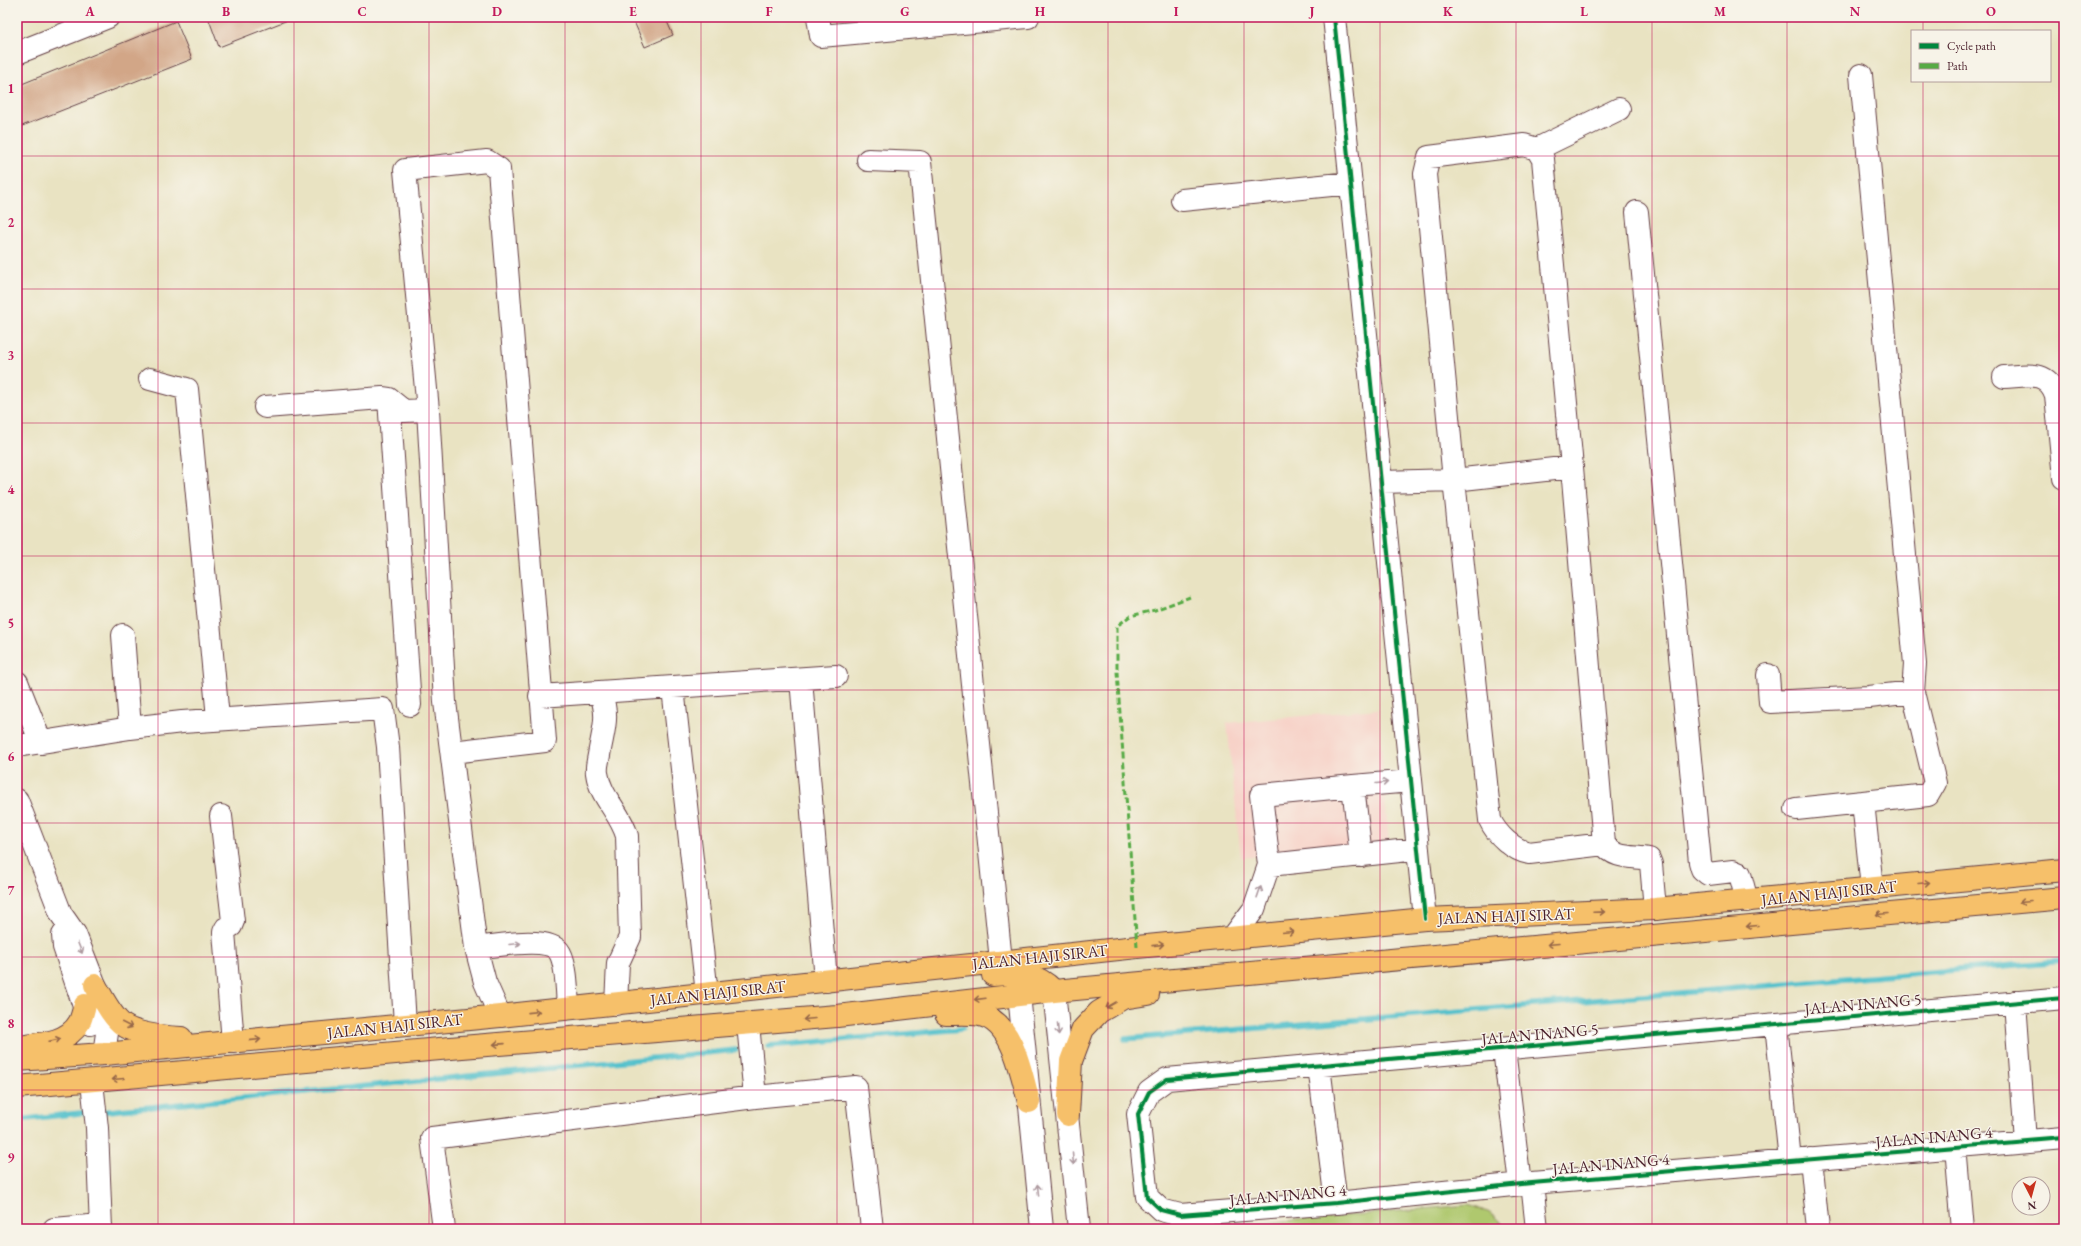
<svg xmlns="http://www.w3.org/2000/svg" width="2081" height="1246" font-family="'EB Garamond',serif">
<style>
.built{fill:#f7d1c7}
.green{fill:#afc86e;stroke:#7c744c}
.lines{fill:none;stroke-linecap:round;stroke-linejoin:round}
.stream{stroke:#54c1cc;stroke-width:5.5}
.building{fill:#d2a687}
.minor-casing{stroke:#623c42;stroke-width:24}
.major-casing{stroke:#623c42;stroke-width:24}
.minor{stroke:#fff;stroke-width:22}
.major{stroke:#f6c06b;stroke-width:22}
.quiet{stroke:#57aa44;stroke-width:3;stroke-dasharray:6 3;stroke-linecap:butt}
.cycleway-casing{stroke:#f7f3e8;stroke-width:6}
.cycleway{stroke:#00873e;stroke-width:4}
.oneway{stroke:#ae9aa0}
.oneway2{stroke:#976748}
.grid{fill:none;stroke:#c2185b;stroke-width:1;stroke-opacity:0.55}
.labels{text-anchor:middle;dominant-baseline:central;stroke-width:3;stroke-linejoin:round;paint-order:stroke}
.street-label{font-size:16px;fill:#4a1f2b;stroke:#f7f3e8}
.neatline{fill:none;stroke:#c2185b;stroke-width:1.5}
.grid-label{font-size:13px;text-anchor:middle;font-weight:bold;fill:#c2185b}
</style>
<rect width="100%" height="100%" fill="#f7f3e8"/>
<filter id="ink" filterUnits="userSpaceOnUse"><feTurbulence type="fractalNoise" baseFrequency=".025" numOctaves="2"/><feDisplacementMap in="SourceGraphic" scale="8" xChannelSelector="R" yChannelSelector="G"/><feConvolveMatrix kernelMatrix="1 2 1 2 8 2 1 2 1" color-interpolation-filters="sRGB"/></filter>
<filter id="wash" filterUnits="userSpaceOnUse"><feTurbulence type="fractalNoise" baseFrequency=".012" numOctaves="4" result="noise"/><feDisplacementMap in="SourceGraphic" scale="16" xChannelSelector="R" yChannelSelector="G"/><feGaussianBlur stdDeviation="0.9" result="paint"/><feColorMatrix in="noise" values="0 0 0 0 0 0 0 0 0 0 0 0 0 0 0 0 0 1.4 0 .05"/><feComposite in="paint" operator="in"/></filter>
<g filter="url(#wash)">
<rect width="100%" height="100%" fill="#e9e3c2"/>
<path class="built" d="M 1378,709 L 1389,845 L 1241,858 L 1227,723 Z"/>
<path class="green" d="M 1468,1205 C 1482,1209 1498,1215 1505,1229 L 1194,1229 Z"/>
<g class="lines">
<path class="stream" d="M 1125,1039 L 2064,961
M 768,1046 L 962,1029
M 99,1112 L 736,1050
M 17,1120 L 90,1112"/>
</g>
<g id="blocks">
<path class="building" d="M 208,17 L 292,17 L 293,18 L 219,47 Z
M 632,17 L 665,17 L 673,35 L 645,47 Z
M 176,21 L 192,59 L 17,128 L 17,86 Z"/>
</g>
</g>
<g filter="url(#ink)">
<use href="#blocks" fill-opacity="0" stroke="#623c42" stroke-width="1"/>
<g class="lines">
<defs>
<path id="minor" d="M 818,17 L 821,36 L 1028,17
M 1334,17 L 1425,919
M 17,53 L 108,17
M 1861,75 L 1915,664 L 1913,692
M 1537,149 L 1619,109
M 868,160 L 920,162 L 1001,961
M 1182,200 L 1351,183
M 1637,212 L 1700,862 L 1702,869 L 1708,874 L 1733,871 L 1740,874 L 1747,901
M 2004,377 C 2026,376 2047,369 2056,395 L 2064,478
M 150,379 L 187,389 L 218,718
M 389,399 L 410,705
M 265,407 L 382,398 L 389,399 L 404,411 L 428,410
M 1381,482 L 1454,480 L 1572,467
M 123,635 L 130,728
M 1768,675 L 1770,702 L 1869,697 L 1913,692 L 1935,783 L 1928,795 L 1863,802 L 1872,888
M 801,679 L 826,981
M 17,682 L 41,743
M 673,688 L 707,994
M 600,692 C 610,717 603,730 599,755 C 598,761 596,767 597,773 C 600,797 621,813 627,836 L 630,937 L 618,963 L 616,1004
M 540,696 L 836,676
M 17,746 L 130,728 L 182,722 L 383,709 L 388,747 L 405,1024
M 452,752 L 545,741 L 499,169 L 487,161 L 405,170 L 428,410 L 445,702 L 476,948 L 485,982 L 500,1016
M 1353,786 L 1411,781
M 17,800 L 61,914 L 75,934 L 95,985 L 107,1033 L 104,1054
M 1796,809 L 1863,802
M 221,816 L 233,921 L 231,926 L 226,928 L 224,932 L 233,1042
M 1604,844 L 1529,853 C 1513,850 1497,835 1490,820 L 1454,480 L 1425,174 L 1429,157 L 1524,145 L 1537,149 L 1543,159 L 1572,467 L 1604,844 C 1614,859 1632,856 1649,859 L 1651,864 L 1655,909
M 1269,865 L 1418,849
M 63,935 L 64,947 L 90,1024
M 1233,937 L 1254,909 L 1269,865 L 1261,795 L 1353,786 L 1361,856
M 476,948 C 494,946 550,935 560,953 C 567,966 567,993 568,1008
M 1054,991 L 1079,1229
M 1019,994 L 1042,1229
M 2064,998 L 1167,1079 L 1149,1092 L 1138,1114 L 1147,1197 L 1161,1210 L 1180,1215 L 1336,1203 L 1532,1183 L 2064,1138
M 2015,1002 L 2025,1141
M 748,1024 L 755,1097
M 1776,1024 L 1790,1161
M 1504,1049 L 1520,1184
M 1319,1066 L 1336,1203
M 92,1082 L 97,1128 L 101,1229
M 1955,1147 L 1962,1229
M 1811,1159 L 1818,1229
M 1532,1183 L 1537,1229
M 54,1229 L 101,1225
M 444,1229 L 432,1138 L 755,1097 L 856,1087 L 872,1229"/>
<path id="major" d="M 993,975 C 1018,973 1036,972 1054,991
M 95,985 C 103,998 111,1016 123,1025 C 136,1034 165,1037 181,1038
M 946,1014 C 957,1014 970,1013 980,1015 C 1013,1021 1022,1076 1029,1102
M 17,1047 C 38,1044 67,1044 79,1023 C 82,1018 83,1011 85,1005
M 17,1060 L 104,1054 L 500,1016 L 1137,947 L 1425,919 L 1655,909 L 2064,870
M 17,1087 L 462,1047 L 837,1016 L 1054,991 L 2064,898
M 1068,1115 L 1071,1061 L 1083,1029 L 1099,1012 L 1123,998 L 1148,994"/>
</defs>
<use href="#minor" class="minor-casing"/>
<use href="#major" class="major-casing"/>
<use href="#minor" class="minor"/>
<use href="#major" class="major"/>
<path class="quiet" d="M 1137,947 L 1117,672 L 1117,626 L 1130,616 L 1155,610 L 1190,597"/>
<defs>
<path id="cycleway" d="M 1334,17 L 1425,919
M 2064,998 L 1167,1079 L 1149,1092 L 1138,1114 L 1147,1197 L 1161,1210 L 1180,1215 L 1336,1203 L 1532,1183 L 2064,1138"/>
</defs>
<use href="#cycleway" class="cycleway-casing"/>
<use href="#cycleway" class="cycleway"/>
</g>
<defs><path id="oneway-shaft" d="M-6 0H5M1.5-3L5.5 0L1.5 3" fill="none" stroke-width="1.6" stroke-linecap="round" stroke-linejoin="round"/></defs>
<g class="oneway">
<use href="#oneway-shaft" transform="translate(1382 783) rotate(-5)"/>
<use href="#oneway-shaft" transform="translate(1259 892) rotate(-71)"/>
<use href="#oneway-shaft" transform="translate(515 944) rotate(-5)"/>
<use href="#oneway-shaft" transform="translate(80 948) rotate(68)"/>
<use href="#oneway-shaft" transform="translate(1058 1029) rotate(84)"/>
<use href="#oneway-shaft" transform="translate(1073 1159) rotate(85)"/>
<use href="#oneway-shaft" transform="translate(1038 1190) rotate(-96)"/>
</g>
<g class="oneway2">
<use href="#oneway-shaft" transform="translate(1924 883) rotate(-5)"/>
<use href="#oneway-shaft" transform="translate(2025 902) rotate(175)"/>
<use href="#oneway-shaft" transform="translate(1599 912) rotate(-2)"/>
<use href="#oneway-shaft" transform="translate(1882 914) rotate(175)"/>
<use href="#oneway-shaft" transform="translate(1752 926) rotate(175)"/>
<use href="#oneway-shaft" transform="translate(1288 932) rotate(-5)"/>
<use href="#oneway-shaft" transform="translate(1553 944) rotate(175)"/>
<use href="#oneway-shaft" transform="translate(1158 945) rotate(-6)"/>
<use href="#oneway-shaft" transform="translate(980 999) rotate(173)"/>
<use href="#oneway-shaft" transform="translate(1111 1005) rotate(150)"/>
<use href="#oneway-shaft" transform="translate(534 1012) rotate(-6)"/>
<use href="#oneway-shaft" transform="translate(809 1019) rotate(175)"/>
<use href="#oneway-shaft" transform="translate(127 1025) rotate(27)"/>
<use href="#oneway-shaft" transform="translate(55 1040) rotate(-13)"/>
<use href="#oneway-shaft" transform="translate(255 1040) rotate(-6)"/>
<use href="#oneway-shaft" transform="translate(499 1044) rotate(176)"/>
<use href="#oneway-shaft" transform="translate(118 1079) rotate(175)"/>
</g>
</g>
<path class="grid" d="M 158,17 L 158,1229M 294,17 L 294,1229M 429,17 L 429,1229M 565,17 L 565,1229M 701,17 L 701,1229M 837,17 L 837,1229M 973,17 L 973,1229M 1108,17 L 1108,1229M 1244,17 L 1244,1229M 1380,17 L 1380,1229M 1516,17 L 1516,1229M 1652,17 L 1652,1229M 1787,17 L 1787,1229M 1923,17 L 1923,31M 1923,81 L 1923,1229M 17,156 L 2064,156M 17,289 L 2064,289M 17,423 L 2064,423M 17,556 L 2064,556M 17,690 L 2064,690M 17,823 L 2064,823M 17,957 L 2064,957M 17,1090 L 2064,1090"/>
<g class="labels">
<g class="street-label">
<text transform="translate(1829 893) rotate(-6)">JALAN HAJI SIRAT</text>
<text transform="translate(1506 916) rotate(-2)">JALAN HAJI SIRAT</text>
<text transform="translate(1040 957) rotate(-6)">JALAN HAJI SIRAT</text>
<text transform="translate(718 993) rotate(-6)">JALAN HAJI SIRAT</text>
<text transform="translate(1863 1004) rotate(-5)">JALAN INANG 5</text>
<text transform="translate(395 1026) rotate(-6)">JALAN HAJI SIRAT</text>
<text transform="translate(1540 1034) rotate(-5)">JALAN INANG 5</text>
<text transform="translate(1934 1137) rotate(-5)">JALAN INANG 4</text>
<text transform="translate(1611 1164) rotate(-5)">JALAN INANG 4</text>
<text transform="translate(1288 1195) rotate(-5)">JALAN INANG 4</text>
</g>
</g>
<rect width="2081" height="1246" fill="none" stroke="#f7f3e8" stroke-width="44"/>
<rect x="1911" y="30" width="140" height="52" fill="#f7f3e8" stroke="#b29e9c"/>
<rect x="1919" y="43" width="20" height="6" fill="#00873e" stroke="#b29e9c"/>
<text x="1947" y="50" font-size="12" fill="#4a1f2b">Cycle path</text>
<rect x="1919" y="63" width="20" height="6" fill="#57aa44" stroke="#b29e9c"/>
<text x="1947" y="70" font-size="12" fill="#4a1f2b">Path</text>
<g transform="translate(2031 1196) rotate(174)"><circle r="19" fill="#f7f3e8" stroke="#b29e9c"/>
<path d="M0-3L7 15L0 10L-7 15Z" fill="#c8321e"/>
<text y="-6" font-size="11" font-weight="bold" text-anchor="middle" fill="#4a1f2b">N</text>
</g>
<rect x="22" y="22" width="2037" height="1202" class="neatline"/>
<g class="grid-label">
<text x="90" y="16">A</text>
<text x="226" y="16">B</text>
<text x="362" y="16">C</text>
<text x="497" y="16">D</text>
<text x="633" y="16">E</text>
<text x="769" y="16">F</text>
<text x="905" y="16">G</text>
<text x="1040" y="16">H</text>
<text x="1176" y="16">I</text>
<text x="1312" y="16">J</text>
<text x="1448" y="16">K</text>
<text x="1584" y="16">L</text>
<text x="1720" y="16">M</text>
<text x="1855" y="16">N</text>
<text x="1991" y="16">O</text>
<text x="11" y="93">1</text>
<text x="11" y="227">2</text>
<text x="11" y="360">3</text>
<text x="11" y="494">4</text>
<text x="11" y="628">5</text>
<text x="11" y="761">6</text>
<text x="11" y="895">7</text>
<text x="11" y="1028">8</text>
<text x="11" y="1162">9</text>
</g>
</svg>
